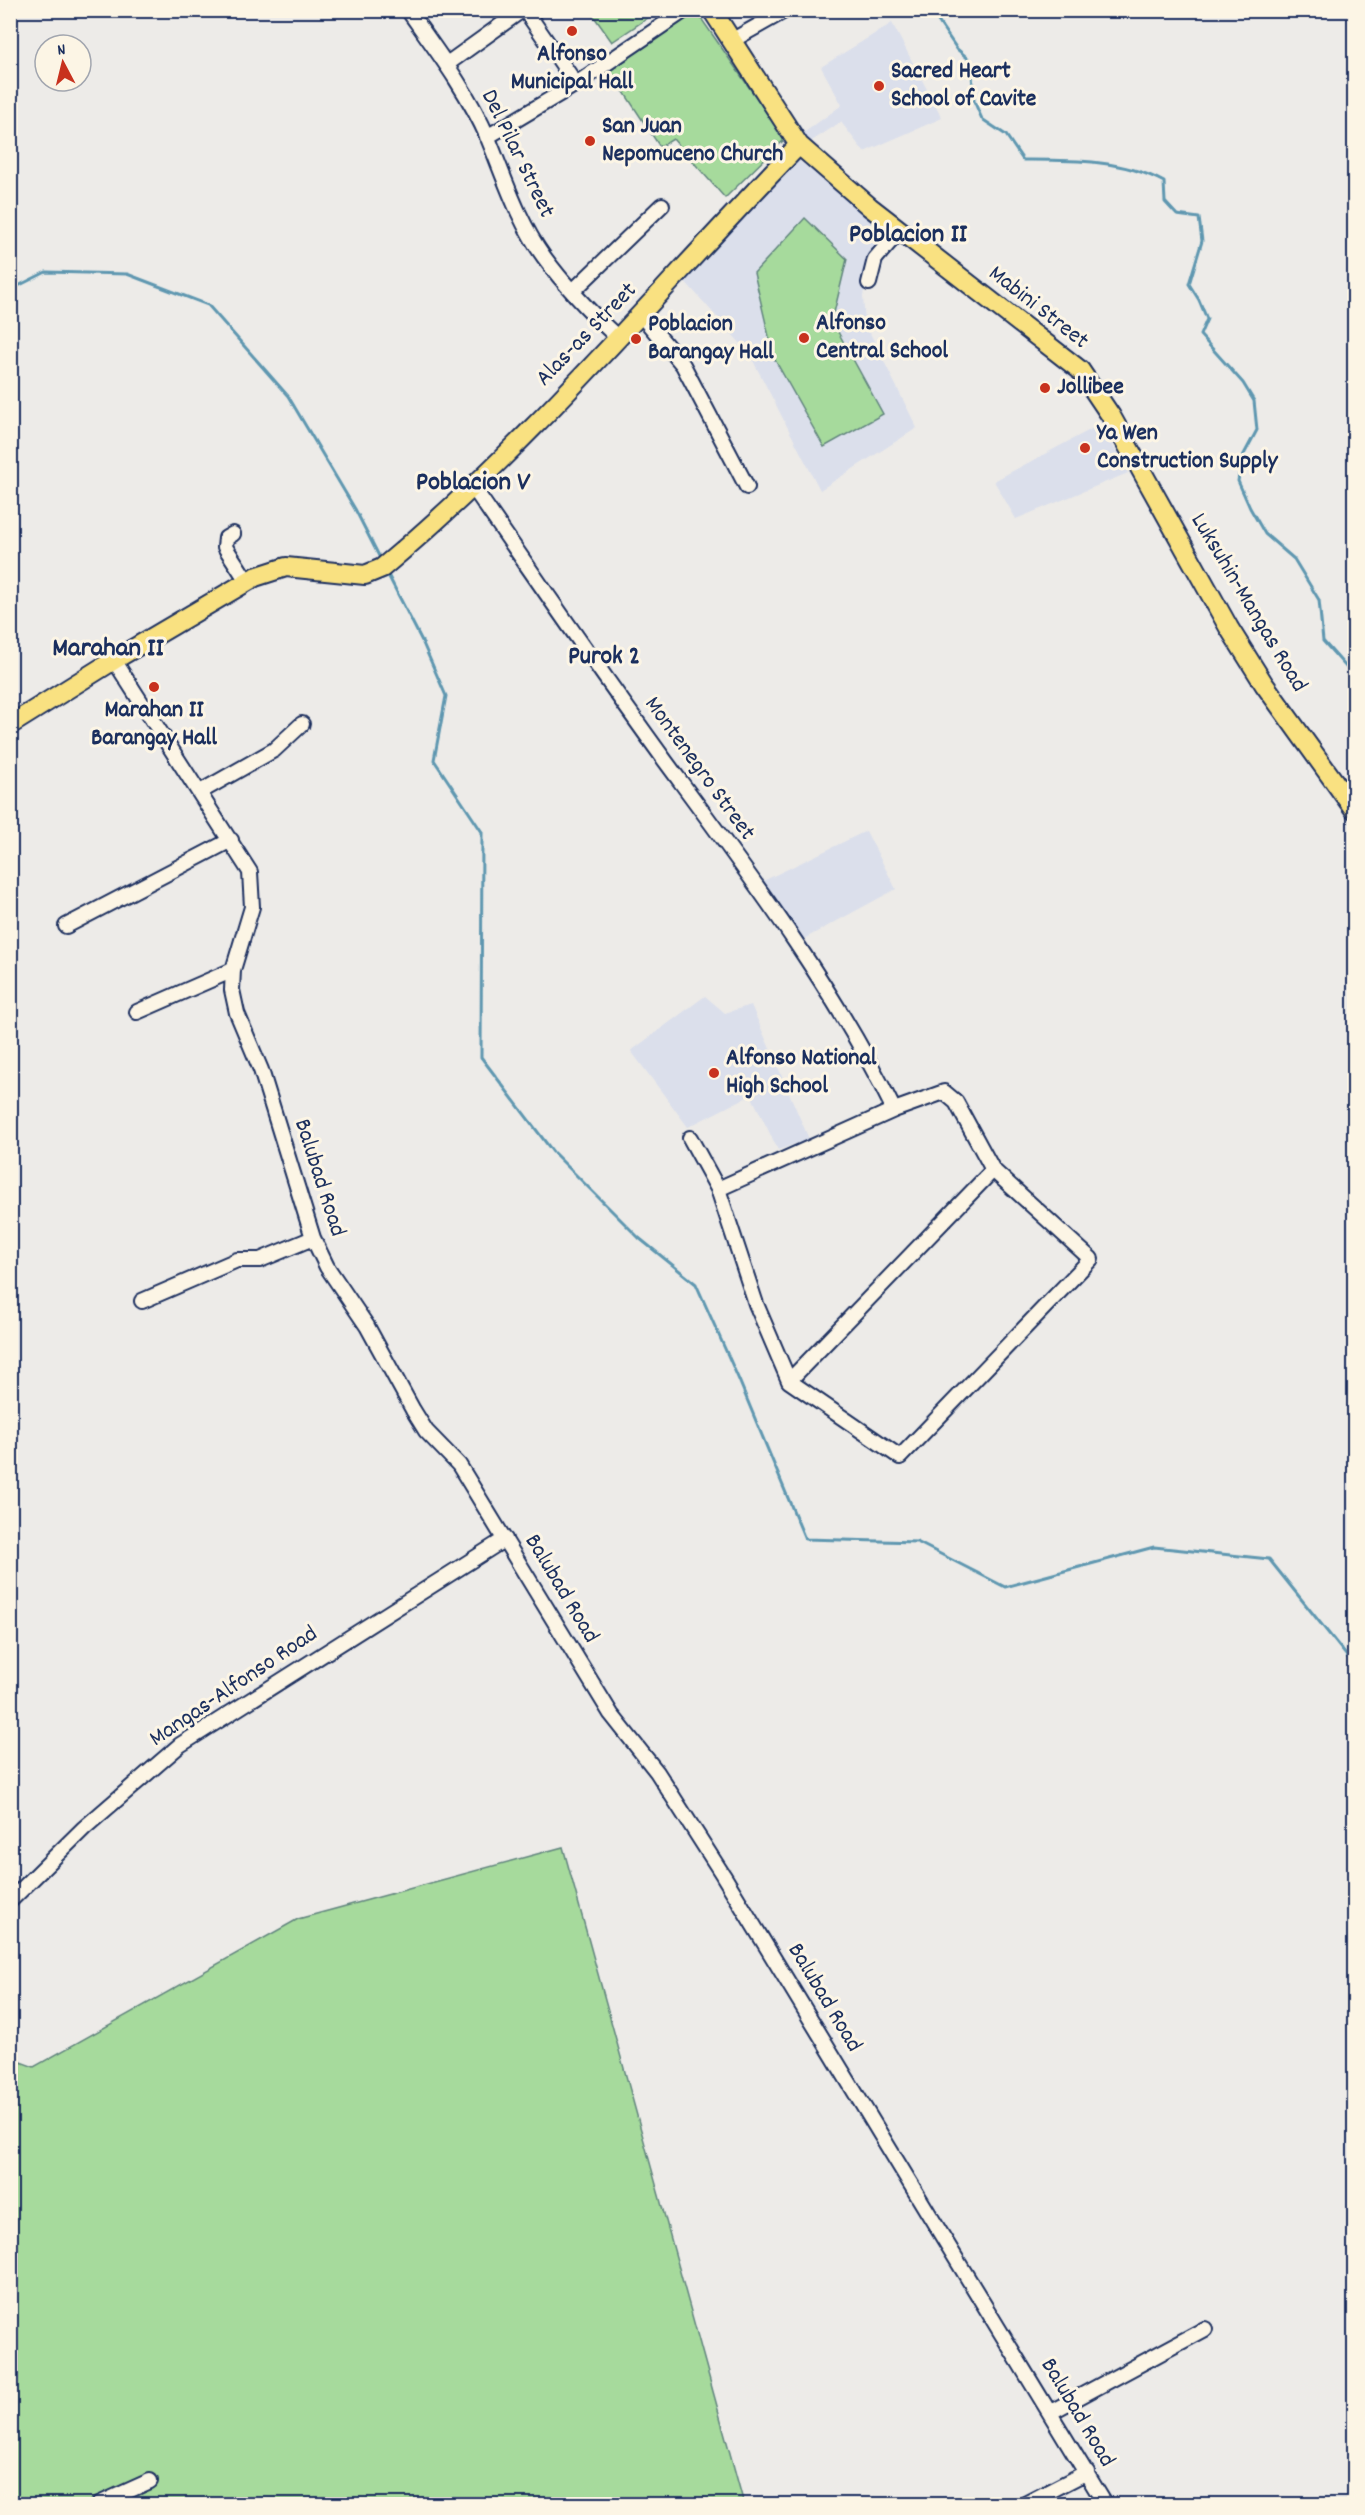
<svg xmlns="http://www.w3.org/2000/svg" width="1365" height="2515" font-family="Dekko,sans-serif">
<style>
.built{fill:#dbdfeb}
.green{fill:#a6da9c;stroke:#60847d;stroke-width:1.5}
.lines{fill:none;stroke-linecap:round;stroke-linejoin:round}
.stream{stroke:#5f97b0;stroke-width:3}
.minor-casing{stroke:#1b2f5e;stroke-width:18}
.major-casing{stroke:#1b2f5e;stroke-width:22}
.minor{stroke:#fcf5e5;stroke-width:14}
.major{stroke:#f9e181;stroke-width:18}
.poi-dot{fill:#c8321e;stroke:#fcf5e5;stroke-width:2}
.labels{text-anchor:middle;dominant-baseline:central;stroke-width:6;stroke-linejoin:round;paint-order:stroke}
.poi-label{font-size:24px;font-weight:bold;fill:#1b2f5e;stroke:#fcf5e5;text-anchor:start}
.street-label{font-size:24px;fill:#1b2f5e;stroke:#fcf5e5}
.neighbourhood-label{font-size:26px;font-weight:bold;fill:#1b2f5e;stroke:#fcf5e5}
.quarter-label{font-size:27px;font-weight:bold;fill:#1b2f5e;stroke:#fcf5e5}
</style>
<rect width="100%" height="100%" fill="#edebe8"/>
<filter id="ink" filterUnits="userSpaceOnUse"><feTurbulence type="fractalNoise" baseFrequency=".0167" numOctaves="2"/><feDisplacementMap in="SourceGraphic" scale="12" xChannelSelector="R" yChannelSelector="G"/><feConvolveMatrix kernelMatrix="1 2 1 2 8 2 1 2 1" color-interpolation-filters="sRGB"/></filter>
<g filter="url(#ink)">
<path class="built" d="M 892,23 L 942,118 L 864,152 L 841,122 L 804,146 L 798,137 L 842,105 L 821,67 Z
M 797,159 L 876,224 L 869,235 L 880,248 L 867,271 L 863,297 L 865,323 L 917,428 L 820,490 L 749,353 L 683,279 Z
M 1101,424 L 1128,473 L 1016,519 L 994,481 Z
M 866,831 L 896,889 L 800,941 L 759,883 Z
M 705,996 L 725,1013 L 751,1005 L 809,1139 L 778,1150 L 751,1095 L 688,1127 L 631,1051 Z"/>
<path class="green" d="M 590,11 L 649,11 L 652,15 L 612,42 Z
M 693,11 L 696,11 L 785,139 L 725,198 L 673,139 L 660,147 L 607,66 Z
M 805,218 L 847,259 L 832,321 L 883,414 L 824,447 L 774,358 L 754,273 Z
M 563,1847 L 744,2504 L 11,2504 L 10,2058 L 34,2067 L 298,1919 Z"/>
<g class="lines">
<path class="stream" d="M 941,10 L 938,21 L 957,49 L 971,61 L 974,101 L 982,119 L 1006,135 L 1023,160 C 1070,160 1122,159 1164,182 L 1165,202 L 1177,215 L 1199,218 L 1202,241 L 1189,284 L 1199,300 L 1207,319 L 1200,335 L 1243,383 L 1254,401 L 1257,430 L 1242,458 L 1238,481 L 1250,508 L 1265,534 L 1294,559 L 1319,600 L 1323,641 L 1354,676
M 10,290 L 46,272 L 127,274 L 208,305 L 288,396 L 355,509 L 381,560
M 386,571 L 422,641 L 446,696 L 434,760 L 482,832 L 481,1057 L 553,1152 L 639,1238 L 696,1284 L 739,1380 L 805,1539 L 917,1542 L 1005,1587 L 1154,1547 L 1269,1559 L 1354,1665"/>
<defs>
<path id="minor" d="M 408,10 C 437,51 468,92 488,138 C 505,179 518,221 544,257 C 565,286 592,314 618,338
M 525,10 L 576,84
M 731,41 L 786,10
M 447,64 L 522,10
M 487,137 L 576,84 L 685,10
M 869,283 L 875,259 L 900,230
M 573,291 L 662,205
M 641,315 L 683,365 L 747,487
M 473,487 C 536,579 600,671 666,762 C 748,873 833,985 894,1110
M 233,534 L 226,538 L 225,547 L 247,581
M 114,660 L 250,872 L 252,907 L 233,970 L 232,990 L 237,1013 L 261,1070 L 313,1238 L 327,1267 L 367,1326 L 413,1410 L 426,1431 L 459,1465 L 611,1714 L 657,1772 L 723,1875 L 1105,2504
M 200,792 L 274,750 L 302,724
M 66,926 L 231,840
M 137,1012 L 233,970
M 690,1138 L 718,1189 L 756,1304 L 789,1381 L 900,1457 L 1091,1259 L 993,1170 L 956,1102 L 944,1092 L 894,1110 L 718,1189
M 142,1301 L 237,1260 L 260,1260 L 313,1238
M 789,1381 L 993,1170
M 10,1901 L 84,1828 L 180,1745 L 505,1539
M 1051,2412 L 1205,2329
M 99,2504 L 150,2481
M 1025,2504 L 1087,2472"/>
<path id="major" d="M 712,10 L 799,145 L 870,207 L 1080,370 L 1111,416 L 1229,628 L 1264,684 L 1354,809
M 10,725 L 114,660 L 255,577 L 286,567 L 365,575 L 382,568 C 534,441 661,287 799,145"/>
</defs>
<use href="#minor" class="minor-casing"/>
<use href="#major" class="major-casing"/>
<use href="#minor" class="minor"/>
<use href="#major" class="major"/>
</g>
</g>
<g class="poi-dot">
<circle cx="572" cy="31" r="6"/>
<circle cx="879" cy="86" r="6"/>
<circle cx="590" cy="141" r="6"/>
<circle cx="804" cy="338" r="6"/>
<circle cx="636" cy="339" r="6"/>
<circle cx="1045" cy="388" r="6"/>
<circle cx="1085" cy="448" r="6"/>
<circle cx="154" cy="687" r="6"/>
<circle cx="714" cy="1073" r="6"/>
</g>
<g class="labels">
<g class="poi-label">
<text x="572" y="55" text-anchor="middle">Alfonso<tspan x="572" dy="28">Municipal Hall</tspan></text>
<text x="891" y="72">Sacred Heart<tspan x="891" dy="28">School of Cavite</tspan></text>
<text x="602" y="127">San Juan<tspan x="602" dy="28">Nepomuceno Church</tspan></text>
<text x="816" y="324">Alfonso<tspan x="816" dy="28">Central School</tspan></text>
<text x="648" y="325">Poblacion<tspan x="648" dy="28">Barangay Hall</tspan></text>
<text x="1057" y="388">Jollibee</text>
<text x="1097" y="434">Ya Wen<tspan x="1097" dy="28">Construction Supply</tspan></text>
<text x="154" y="711" text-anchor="middle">Marahan II<tspan x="154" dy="28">Barangay Hall</tspan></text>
<text x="726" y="1059">Alfonso National<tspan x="726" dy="28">High School</tspan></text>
</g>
<g class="street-label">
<text transform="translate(517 154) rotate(64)">Del Pilar Street</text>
<text transform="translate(1038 308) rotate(38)">Mabini Street</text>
<text transform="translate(587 335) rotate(-46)">Alas-as Street</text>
<text transform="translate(1248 603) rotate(59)">Luksuhin-Mangas Road</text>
<text transform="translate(699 769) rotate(54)">Montenegro Street</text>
<text transform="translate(319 1178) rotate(72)">Balubad Road</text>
<text transform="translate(561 1589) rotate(59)">Balubad Road</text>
<text transform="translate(234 1687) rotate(-34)">Mangas-Alfonso Road</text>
<text transform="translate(824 1998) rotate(59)">Balubad Road</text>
<text transform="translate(1077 2413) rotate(59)">Balubad Road</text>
</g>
<g class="neighbourhood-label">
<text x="604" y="657">Purok 2</text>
</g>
<g class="quarter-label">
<text x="908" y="235">Poblacion II</text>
<text x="473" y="483">Poblacion V</text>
<text x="108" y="649">Marahan II</text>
</g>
</g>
<rect width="1365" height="2515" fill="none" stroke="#fcf5e5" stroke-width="36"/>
<rect x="18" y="18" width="1329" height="2479" fill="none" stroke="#1b2f5e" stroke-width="2" filter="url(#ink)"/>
<g transform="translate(63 63) rotate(353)"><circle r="28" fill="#fcf5e5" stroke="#a2a6af" stroke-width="1.5"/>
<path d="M0-4.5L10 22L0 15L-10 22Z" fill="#c8321e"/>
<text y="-9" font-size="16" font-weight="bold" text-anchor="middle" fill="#1b2f5e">N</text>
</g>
</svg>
